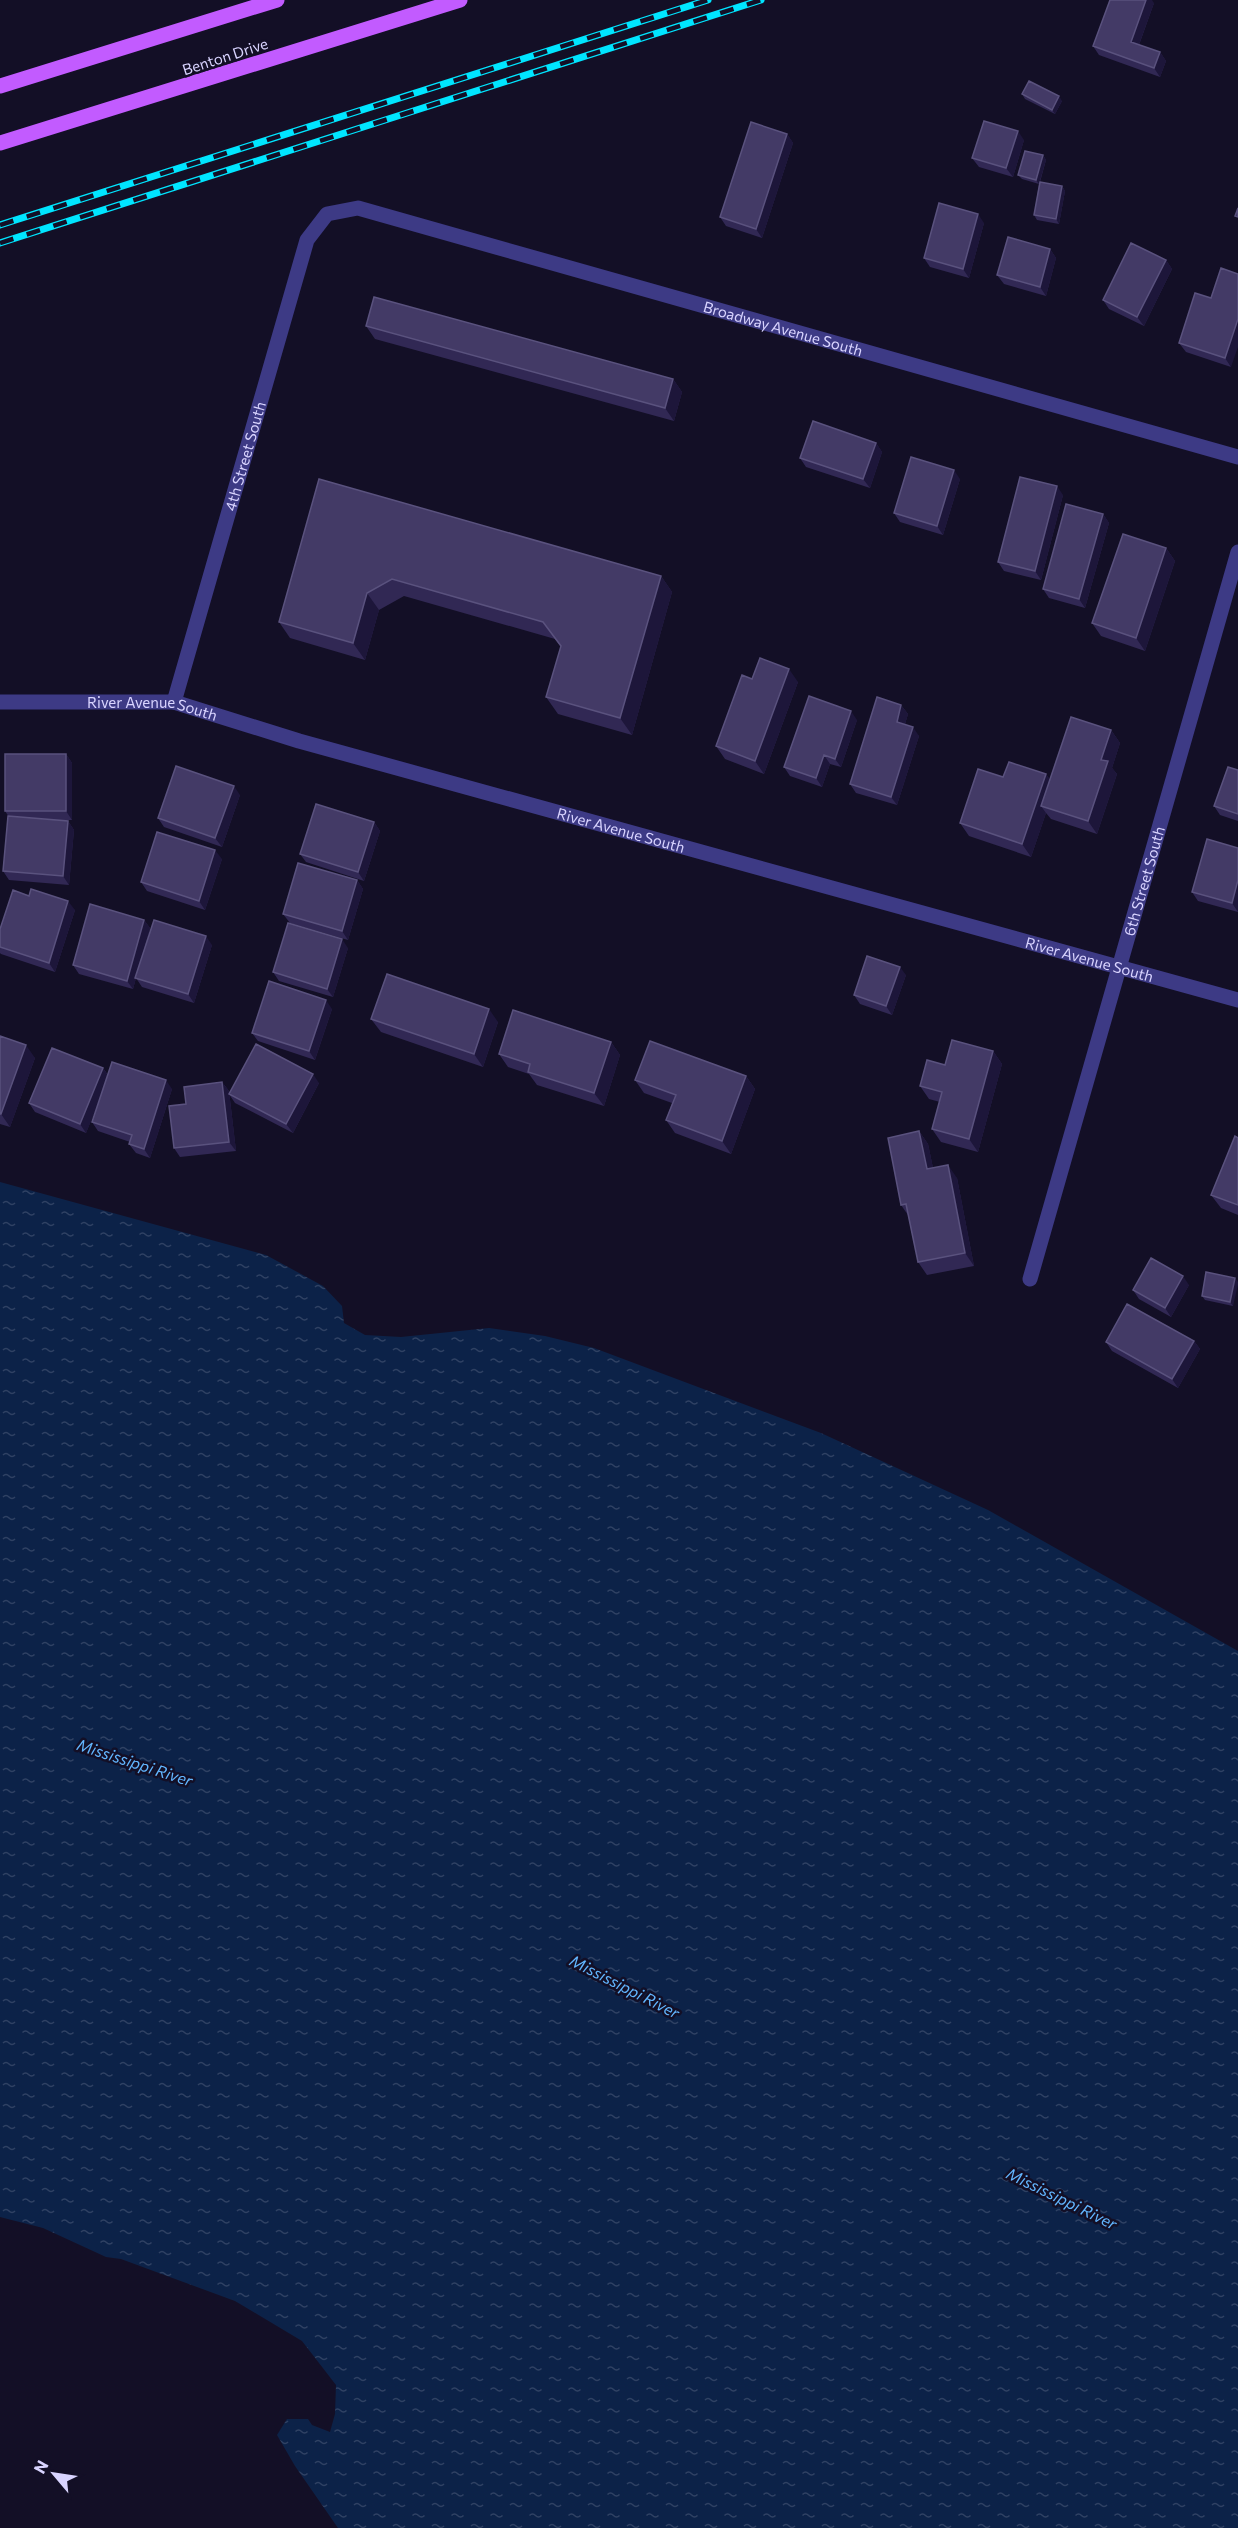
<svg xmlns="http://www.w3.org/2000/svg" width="1238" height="2528" font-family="Commissioner,sans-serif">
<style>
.water{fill:url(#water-ripples)}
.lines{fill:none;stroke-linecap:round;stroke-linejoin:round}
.minor{stroke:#3d3a85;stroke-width:15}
.major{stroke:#c25bff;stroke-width:15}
.rail-casing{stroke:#00e5ff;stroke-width:7}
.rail{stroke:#130f26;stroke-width:4.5;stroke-dasharray:14;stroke-linecap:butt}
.wall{fill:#312854}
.shaded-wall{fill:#1d163a}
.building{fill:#433a66;stroke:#5a527e;stroke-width:1.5}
.labels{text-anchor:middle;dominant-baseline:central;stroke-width:5;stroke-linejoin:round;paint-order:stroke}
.street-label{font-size:15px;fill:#d9d4ff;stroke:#130f26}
.water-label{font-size:16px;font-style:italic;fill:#62b6ff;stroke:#130f26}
</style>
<defs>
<pattern id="water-ripples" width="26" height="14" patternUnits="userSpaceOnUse" patternTransform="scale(1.5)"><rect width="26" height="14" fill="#0c2248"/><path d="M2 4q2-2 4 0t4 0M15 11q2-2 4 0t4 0" fill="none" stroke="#2f4163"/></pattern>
</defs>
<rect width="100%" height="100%" fill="#130f26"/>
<path class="water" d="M 0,1182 L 266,1255 L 323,1286 L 342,1306 L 344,1323 L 365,1335 L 401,1337 L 489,1328 L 545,1336 L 594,1348 L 821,1433 L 988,1510 L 1238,1651 L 1238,2528 L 338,2528 L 295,2466 L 277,2435 L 287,2419 L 308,2419 L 312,2425 L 330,2432 L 335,2414 L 336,2385 L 302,2341 L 235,2301 L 121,2259 L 106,2257 L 43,2228 L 0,2217 Z"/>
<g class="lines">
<g class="minor">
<path id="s1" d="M 0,702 L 174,702 L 299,741 L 1238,1000"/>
<path id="s2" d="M 174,702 L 307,240 L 327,214 L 358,208 L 1238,457"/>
<path id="s3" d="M 1030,1279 L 1238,552"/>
</g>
<path class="major" d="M 0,86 L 277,0
M 0,143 L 460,0"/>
<defs>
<path id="rail" d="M 0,225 L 708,0
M 0,243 L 761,0"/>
</defs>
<use href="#rail" class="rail-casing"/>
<use href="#rail" class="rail"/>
</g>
<path class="wall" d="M 1154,3 L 1139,45 L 1160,52 L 1166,61 L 1160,77 L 1099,55 L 1093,46 Z
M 1022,94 L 1062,101 L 1055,114 L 1025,99 Z
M 787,134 L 793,143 L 762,238 L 726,226 L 720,217 Z
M 1024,140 L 1013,177 L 979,167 L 972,158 Z
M 1043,155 L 1046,160 L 1040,182 L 1062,186 L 1065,191 L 1059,224 L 1037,220 L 1034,215 L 1039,184 L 1022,179 L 1018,175 Z
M 984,223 L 969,278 L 930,267 L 924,258 Z
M 1050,249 L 1056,258 L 1046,296 L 1004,284 L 997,275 Z
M 1166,260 L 1172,269 L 1144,326 L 1109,309 L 1103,300 Z
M 1195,293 L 1231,367 L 1186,352 L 1179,343 Z
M 366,326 L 673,379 L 682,392 L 674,421 L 375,339 Z
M 876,443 L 882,452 L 870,488 L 806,467 L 800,458 Z
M 319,479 L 661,576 L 672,592 L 632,735 L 558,714 L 546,697 L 561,647 L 555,639 L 404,596 L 379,610 L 365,660 L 290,638 L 279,622 Z
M 960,479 L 943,535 L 900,522 L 894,513 Z
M 1063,495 L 1041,580 L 1004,571 L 998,562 Z
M 1103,514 L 1109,523 L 1085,608 L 1049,598 L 1043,589 Z
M 1166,548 L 1175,561 L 1145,651 L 1101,636 L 1092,623 Z
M 752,679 L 798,682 L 764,774 L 725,759 L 716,746 Z
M 901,705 L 908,714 L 905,724 L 919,736 L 897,805 L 856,793 L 850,784 Z
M 857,720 L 841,767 L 830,764 L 822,787 L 790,776 L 784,767 Z
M 1111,730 L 1120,743 L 1112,768 L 1117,774 L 1097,834 L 1051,819 L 1046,813 L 1031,857 L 969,836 L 960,823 L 1046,774 L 1050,780 Z
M 66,754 L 72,763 L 72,820 L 48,820 L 68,821 L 74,830 L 69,885 L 9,880 L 3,871 L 9,817 L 5,811 Z
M 1238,770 L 1238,821 L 1220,815 L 1214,806 Z
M 240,795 L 222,847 L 164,827 L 158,818 Z
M 374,822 L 380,831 L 364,881 L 306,862 L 300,854 Z
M 1238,848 L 1238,912 L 1198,901 L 1192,892 Z
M 222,859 L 205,910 L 147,891 L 141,882 Z
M 357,880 L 363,889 L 348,940 L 290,923 L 283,914 Z
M 29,896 L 75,910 L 55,972 L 1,954 L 0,953 L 0,929 Z
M 144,920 L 150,928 L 145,948 L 212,945 L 194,1003 L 142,987 L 136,978 L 133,989 L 79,974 L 73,965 Z
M 348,948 L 333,997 L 279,981 L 273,972 Z
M 906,975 L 892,1015 L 860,1004 L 854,995 Z
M 332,1009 L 315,1060 L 258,1041 L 252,1033 Z
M 371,1019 L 498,1022 L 483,1067 L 381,1032 Z
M 0,1036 L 35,1058 L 10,1127 L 0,1124 Z
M 611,1042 L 620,1055 L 604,1106 L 537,1085 L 529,1074 L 508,1067 L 499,1054 Z
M 993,1051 L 1002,1064 L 978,1152 L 941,1142 L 932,1129 L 940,1102 L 929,1099 L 920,1086 Z
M 103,1068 L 108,1075 L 172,1089 L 150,1158 L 136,1153 L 129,1144 L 130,1142 L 98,1131 L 92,1122 L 98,1103 L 86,1133 L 35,1112 L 29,1103 Z
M 746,1076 L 755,1089 L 731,1154 L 675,1133 L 666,1120 L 672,1103 L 644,1093 L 635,1080 Z
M 222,1082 L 229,1091 L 236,1151 L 180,1157 L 174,1148 L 186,1104 Z
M 319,1083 L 293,1133 L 235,1103 L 229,1094 Z
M 919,1131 L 928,1144 L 933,1168 L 957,1178 L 974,1266 L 927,1275 L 918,1262 L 908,1215 L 901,1205 Z
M 1238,1138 L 1238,1215 L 1221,1208 L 1211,1195 Z
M 1235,1278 L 1233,1306 L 1205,1300 L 1202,1296 Z
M 1189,1285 L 1171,1317 L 1139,1299 L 1133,1290 Z
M 1194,1341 L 1200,1349 L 1178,1388 L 1112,1351 L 1106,1342 Z"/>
<path class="shaded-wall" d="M 1146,0 L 1152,0 L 1154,3 L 1137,50 L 1131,42 Z
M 1160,52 L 1166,61 L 1160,77 L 1154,68 Z
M 1059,96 L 1062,101 L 1055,114 L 1052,110 Z
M 1018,131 L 1024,140 L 1013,177 L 1006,168 Z
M 787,134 L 793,143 L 762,238 L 756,229 Z
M 1043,155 L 1046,160 L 1039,184 L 1036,180 Z
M 1062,186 L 1065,191 L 1059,224 L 1056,219 Z
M 978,214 L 984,223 L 969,278 L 963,269 Z
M 1050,249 L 1056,258 L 1046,296 L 1040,287 Z
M 1166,260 L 1172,269 L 1144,326 L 1137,317 Z
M 1238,319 L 1238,347 L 1231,367 L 1225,358 Z
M 673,379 L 682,392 L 674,421 L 665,408 Z
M 876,443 L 882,452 L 870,488 L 863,479 Z
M 954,470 L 960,479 L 943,535 L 937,526 Z
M 1057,486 L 1063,495 L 1041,580 L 1035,571 Z
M 1103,514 L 1109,523 L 1085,608 L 1079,599 Z
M 1166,548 L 1175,561 L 1145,651 L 1136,638 Z
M 661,576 L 672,592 L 632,735 L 620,718 Z
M 367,593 L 379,610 L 365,660 L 353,643 Z
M 789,669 L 798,682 L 764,774 L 755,761 Z
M 901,705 L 908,714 L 903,731 L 897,722 Z
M 851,711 L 857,720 L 841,767 L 835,759 Z
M 913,727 L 919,736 L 897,805 L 891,797 Z
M 1111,730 L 1120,743 L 1112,768 L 1117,774 L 1097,834 L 1088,821 L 1101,760 Z
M 66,754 L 72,763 L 72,820 L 66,811 Z
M 824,755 L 830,764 L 822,787 L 816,778 Z
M 1046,774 L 1055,787 L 1041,806 L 1046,813 L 1031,857 L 1022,844 Z
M 234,786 L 240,795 L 222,847 L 215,838 Z
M 68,821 L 74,830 L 69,885 L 63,876 Z
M 374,822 L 380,831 L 364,881 L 358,872 Z
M 215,850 L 222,859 L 205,910 L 199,901 Z
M 357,880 L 363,889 L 348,940 L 342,931 Z
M 1238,880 L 1238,912 L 1232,903 Z
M 68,901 L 75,910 L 55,972 L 49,963 Z
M 144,920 L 150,928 L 133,989 L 127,981 Z
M 206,936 L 212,945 L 194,1003 L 188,994 Z
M 342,939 L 348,948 L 333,997 L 327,989 Z
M 900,967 L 906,975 L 892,1015 L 886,1006 Z
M 326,1000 L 332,1009 L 315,1060 L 309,1051 Z
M 489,1009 L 498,1022 L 483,1067 L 474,1054 Z
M 611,1042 L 620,1055 L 604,1106 L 594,1093 Z
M 26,1045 L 35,1058 L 10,1127 L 1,1114 Z
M 993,1051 L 1002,1064 L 978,1152 L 969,1139 Z
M 103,1068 L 109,1077 L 86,1133 L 80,1124 Z
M 313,1074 L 319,1083 L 293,1133 L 286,1124 Z
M 746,1076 L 755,1089 L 731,1154 L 722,1141 Z
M 166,1080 L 172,1089 L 150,1158 L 144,1149 Z
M 222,1082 L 229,1091 L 236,1151 L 229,1142 Z
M 919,1131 L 928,1144 L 936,1182 L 927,1169 Z
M 948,1165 L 957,1178 L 974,1266 L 965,1253 Z
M 1183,1276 L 1189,1285 L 1171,1317 L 1165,1308 Z
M 1235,1278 L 1238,1282 L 1238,1285 L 1233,1306 L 1230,1302 Z
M 1194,1341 L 1200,1349 L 1178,1388 L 1172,1379 Z"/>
<path class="building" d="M 1110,0 L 1146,0 L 1131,42 L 1160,52 L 1154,68 L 1093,46 Z
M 1029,81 L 1059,96 L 1052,110 L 1022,94 Z
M 984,121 L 1018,131 L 1006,168 L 972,158 Z
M 751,122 L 787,134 L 756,229 L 720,217 Z
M 1025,151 L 1043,155 L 1036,180 L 1018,175 Z
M 1040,182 L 1062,186 L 1056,219 L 1034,215 Z
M 939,203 L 978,214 L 963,269 L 924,258 Z
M 1238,208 L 1238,217 L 1235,216 Z
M 1008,237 L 1050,249 L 1040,287 L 997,275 Z
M 1131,243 L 1166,260 L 1137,317 L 1103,300 Z
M 1221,268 L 1238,274 L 1238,319 L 1225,358 L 1179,343 L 1195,293 L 1211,298 Z
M 374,297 L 673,379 L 665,408 L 366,326 Z
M 813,421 L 876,443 L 863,479 L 800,458 Z
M 911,457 L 954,470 L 937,526 L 894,513 Z
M 1020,477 L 1057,486 L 1035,571 L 998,562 Z
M 319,479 L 661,576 L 620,718 L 546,697 L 561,646 L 543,622 L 392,579 L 367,593 L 353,643 L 279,622 Z
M 1066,504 L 1103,514 L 1079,599 L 1043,589 Z
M 1123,534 L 1166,548 L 1136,638 L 1092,623 Z
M 760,658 L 789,669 L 755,761 L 716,746 L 742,675 L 752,679 Z
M 809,696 L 851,711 L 835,759 L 824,755 L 816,778 L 784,767 Z
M 877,697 L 901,705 L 897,722 L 913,727 L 891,797 L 850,784 Z
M 1071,717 L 1111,730 L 1101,760 L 1108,761 L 1088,821 L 1041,806 Z
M 5,754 L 66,754 L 66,811 L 5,811 Z
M 1009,762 L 1046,774 L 1022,844 L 960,823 L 978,769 L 1003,777 Z
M 176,766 L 234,786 L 215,838 L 158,818 Z
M 1228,767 L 1238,770 L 1238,814 L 1214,806 Z
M 316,804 L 374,822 L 358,872 L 300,854 Z
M 8,816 L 68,821 L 63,876 L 3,871 Z
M 157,832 L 215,850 L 199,901 L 141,882 Z
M 1207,839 L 1238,848 L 1238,880 L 1232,903 L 1192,892 Z
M 298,863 L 357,880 L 342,931 L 283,914 Z
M 31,889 L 68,901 L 49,963 L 0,947 L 0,929 L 13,890 L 29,896 Z
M 90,904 L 144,920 L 127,981 L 73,965 Z
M 154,920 L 206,936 L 188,994 L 135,978 Z
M 288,923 L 342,939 L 327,989 L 273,972 Z
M 867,956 L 900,967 L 886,1006 L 854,995 Z
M 387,974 L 489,1009 L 474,1054 L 371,1019 Z
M 269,981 L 326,1000 L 309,1051 L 252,1033 Z
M 513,1010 L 611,1042 L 594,1093 L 528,1072 L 530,1064 L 499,1054 Z
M 0,1036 L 26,1045 L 1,1114 L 0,1114 Z
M 952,1040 L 993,1051 L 969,1139 L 932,1129 L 942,1092 L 920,1086 L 927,1060 L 945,1065 Z
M 650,1041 L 746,1076 L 722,1141 L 666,1120 L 676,1095 L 635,1080 Z
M 256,1044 L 313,1074 L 286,1124 L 229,1094 Z
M 52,1048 L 103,1068 L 80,1124 L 29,1103 Z
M 112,1062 L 166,1080 L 144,1149 L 129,1144 L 132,1135 L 92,1122 Z
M 222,1082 L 229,1142 L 174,1148 L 169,1106 L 186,1104 L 184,1087 Z
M 919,1131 L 927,1169 L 948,1165 L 965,1253 L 918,1262 L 906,1204 L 901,1205 L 888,1138 Z
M 1235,1136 L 1238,1138 L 1238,1205 L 1211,1195 Z
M 1151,1258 L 1183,1276 L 1165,1308 L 1133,1290 Z
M 1206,1272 L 1235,1278 L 1230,1302 L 1202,1296 Z
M 1127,1304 L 1194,1341 L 1172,1379 L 1106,1342 Z"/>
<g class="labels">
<g class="street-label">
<text transform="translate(225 56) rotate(-18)">Benton Drive</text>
<text stroke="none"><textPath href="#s2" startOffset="987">Broadway Avenue South</textPath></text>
<text stroke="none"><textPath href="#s2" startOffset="256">4th Street South</textPath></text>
<text stroke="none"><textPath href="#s1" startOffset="153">River Avenue South</textPath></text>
<text stroke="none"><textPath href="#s1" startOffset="639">River Avenue South</textPath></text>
<text stroke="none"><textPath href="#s3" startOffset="414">6th Street South</textPath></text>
<text stroke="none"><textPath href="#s1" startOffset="1125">River Avenue South</textPath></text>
</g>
<g class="water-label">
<text transform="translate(135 1762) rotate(18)">Mississippi River</text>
<text transform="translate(625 1986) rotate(27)">Mississippi River</text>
<text transform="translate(1062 2198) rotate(26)">Mississippi River</text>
</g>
</g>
<g transform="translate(54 2474) rotate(299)" stroke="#130f26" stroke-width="4.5" paint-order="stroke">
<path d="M0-4.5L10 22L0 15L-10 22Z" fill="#d9d4ff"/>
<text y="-9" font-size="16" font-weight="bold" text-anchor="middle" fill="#d9d4ff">N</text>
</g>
</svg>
